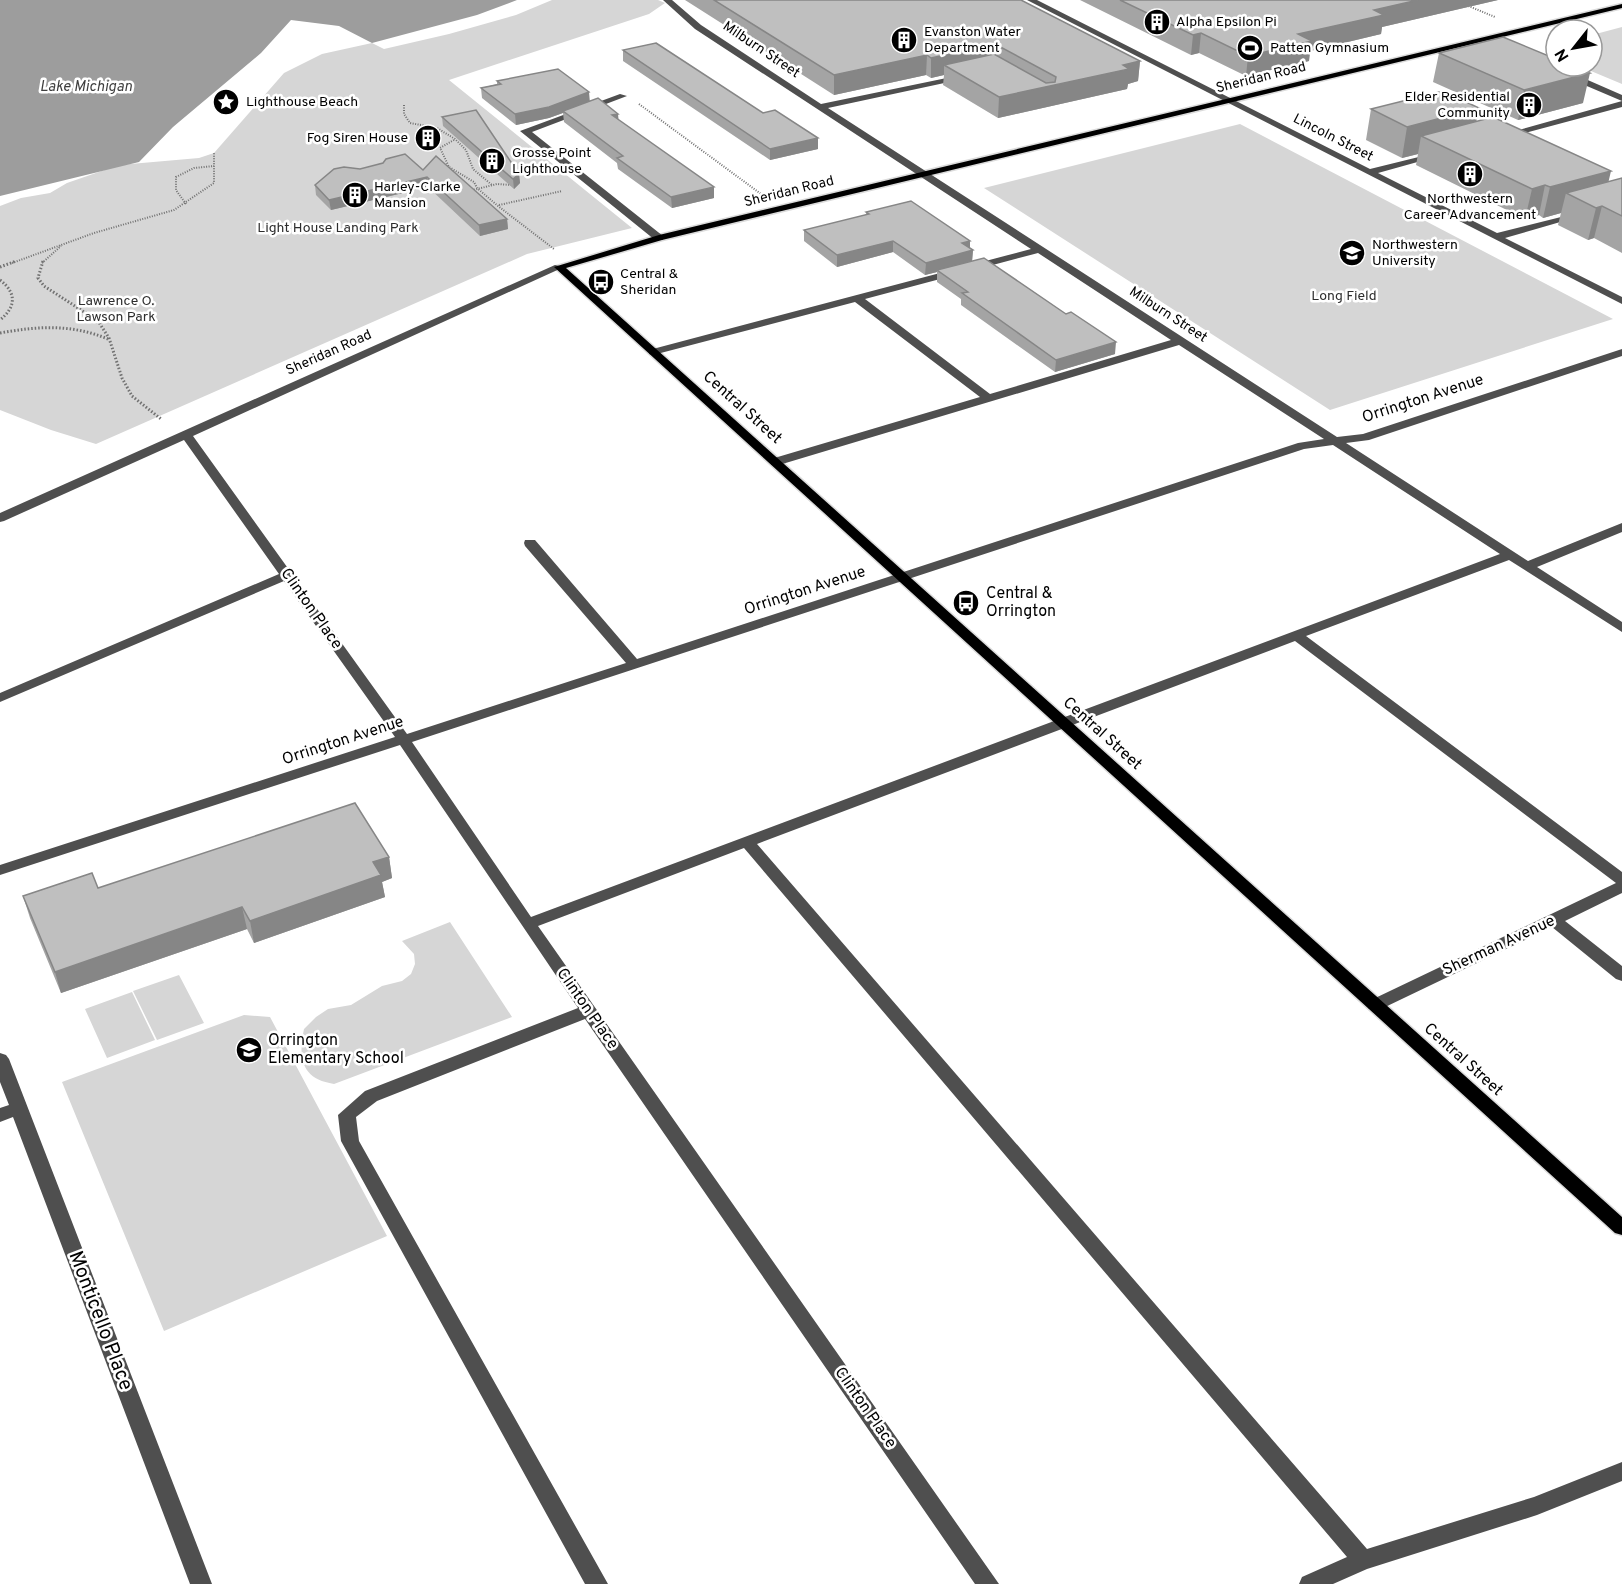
<svg xmlns="http://www.w3.org/2000/svg" width="1622" height="1584" font-family="Overpass,sans-serif">
<style>
.green{fill:#d6d6d6}
.water{fill:#9d9d9d}
.lines{fill:none;stroke-linecap:round;stroke-linejoin:round}
.major-casing{stroke:#dbdbdb;stroke-width:3}
.path-far1{stroke:#717171;stroke-width:2;stroke-dasharray:1 1.5;stroke-linecap:butt}
.path{stroke:#717171;stroke-width:3;stroke-dasharray:1.5 2;stroke-linecap:butt}
.minor{fill:#4f4f4f;fill-rule:evenodd}
.major{fill:#000;fill-rule:evenodd}
.wall{fill:#a4a4a4}
.shaded-wall{fill:#868686}
.building{fill:#bfbfbf;stroke:#868686;stroke-width:1.5}
.labels{text-anchor:middle;dominant-baseline:central;stroke-width:5;stroke-linejoin:round;paint-order:stroke}
.far-poi-label{font-size:14px;fill:#000;stroke:#fff;text-anchor:start}
.far-street-label{font-size:14px;fill:#000;stroke:#fff}
.far-park-label{font-size:14px;fill:#2d2d2d;stroke:#fff}
.far-water-label{font-size:15px;font-style:italic;fill:#3e3e3e;stroke:#fff}
.street-label{font-size:16px;fill:#000;stroke:#fff}
.poi-label{font-size:16px;fill:#000;stroke:#fff;text-anchor:start}
.near-street-label{font-size:20px;fill:#000;stroke:#fff}
</style>
<rect width="100%" height="100%" fill="#fff"/>
<path class="green" d="M 552,0 L 658,0 L 665,3 L 649,14 L 449,80 L 632,228 L 527,254 L 96,444 L 51,430 L 0,410 L 0,206 L 21,198 L 50,193 L 67,183 L 119,165 L 199,158 L 214,153 L 284,73 L 322,54 L 372,43 L 384,49 L 449,34 L 516,15 Z
M 1622,27 L 1622,84 L 1579,66 L 1592,66 L 1592,35 Z
M 1240,124 L 1613,319 L 1330,410 L 984,188 Z
M 450,922 L 512,1017 L 334,1084 C 301,1079 298,1058 304,1029 L 316,1017 L 328,1009 L 351,1005 L 382,986 L 402,981 L 411,974 L 415,964 L 414,954 L 402,941 Z
M 179,975 L 204,1023 L 157,1040 L 133,991 Z
M 132,992 L 155,1040 L 107,1058 L 85,1009 Z
M 244,1015 L 270,1017 L 387,1236 L 164,1331 L 62,1082 Z"/>
<path class="water" d="M 0,0 L 517,0 L 477,15 L 372,43 L 339,26 L 291,20 L 261,53 L 173,127 L 139,162 L 0,196 Z"/>
<g class="lines">
<defs>
<path id="major" d="M 1622,4 L 1622,8 L 662,240 L 566,268 L 1622,1217 L 1622,1235 L 1615,1233 L 554,267 L 659,235 Z"/>
</defs>
<use href="#major" class="major-casing"/>
<path class="path-far1" d="M 1466,5 L 1495,17
M 639,104 L 761,194
M 404,105 L 404,114 L 410,123 L 437,128 L 455,139 L 466,150 L 473,169 L 492,185
M 454,140 L 440,148 L 449,167 L 474,182 L 477,188 L 498,206 L 554,249
M 469,191 L 497,184 L 511,185
M 186,204 L 176,190 L 176,177 L 194,168 L 214,166
M 499,205 L 562,191
M 12,263 L 94,233 L 174,210 L 214,183 L 214,153
M 42,263 L 61,246"/>
<path class="path" d="M 43,261 L 38,278 L 44,286 L 98,321 L 109,338 L 122,378 L 132,396 L 161,419
M 0,267 L 16,261
M 0,280 C 17,293 16,307 0,320
M 0,333 C 38,326 72,324 108,339"/>
<path class="minor" d="M 663,0 L 672,0 L 701,25 L 821,104 L 966,74 L 966,78 L 963,79 L 828,108 L 1337,437 L 1363,434 L 1622,349 L 1622,356 L 1369,440 L 1346,443 L 1528,561 L 1622,523 L 1622,532 L 1537,567 L 1622,622 L 1622,632 L 1509,560 L 1306,636 L 1622,872 L 1622,893 L 1565,921 L 1622,966 L 1622,981 L 1616,979 L 1552,927 L 1381,1009 L 1369,1009 L 1367,1005 L 1369,1001 L 1616,883 L 1295,641 L 757,844 L 1367,1549 L 1534,1497 L 1622,1462 L 1622,1481 L 1537,1515 L 1367,1569 L 1333,1584 L 1299,1584 L 1302,1577 L 1347,1557 L 744,848 L 538,926 L 999,1584 L 975,1584 L 585,1019 L 377,1101 L 356,1117 L 359,1141 L 608,1584 L 585,1584 L 341,1141 L 338,1115 L 365,1091 L 578,1008 L 400,745 L 0,875 L 0,865 L 395,737 L 284,581 L 0,702 L 0,693 L 279,574 L 184,440 L 4,521 L 0,522 L 0,513 L 555,265 L 564,267 L 193,436 L 407,734 L 626,663 L 525,546 L 524,543 L 525,540 L 535,540 L 637,659 L 1298,443 L 1324,439 L 1179,345 L 779,465 L 771,465 L 771,459 L 980,397 L 855,302 L 653,355 L 649,354 L 649,350 L 1031,249 L 695,29 ZM 1038,253 L 1171,340 L 990,394 L 865,299 ZM 1333,445 L 1500,554 L 531,917 L 412,742 L 1304,449 Z
M 1027,0 L 1037,0 L 1370,169 L 1439,152 L 1439,156 L 1378,173 L 1497,233 L 1581,212 L 1581,216 L 1505,238 L 1622,297 L 1622,304 Z
M 1568,74 L 1574,74 L 1622,95 L 1622,101 L 1568,78 Z
M 620,94 L 627,96 L 532,132 L 663,236 L 663,240 L 655,240 L 520,131 Z
M 1622,101 L 1622,107 L 1506,138 L 1501,135 Z
M 0,1053 L 6,1055 L 9,1059 L 212,1584 L 190,1584 L 13,1117 L 0,1122 L 0,1108 L 9,1105 L 0,1082 Z"/>
<use href="#major" class="major"/>
</g>
<path class="wall" d="M 685,0 L 1021,0 L 1140,61 L 1138,81 L 1128,84 L 1127,89 L 998,118 L 943,85 L 944,75 L 931,78 L 926,75 L 834,95 Z
M 1080,0 L 1498,0 L 1382,27 L 1381,34 L 1310,51 L 1309,61 L 1246,76 L 1199,53 L 1191,55 Z
M 623,50 L 818,138 L 818,149 L 770,160 L 623,61 Z
M 1439,53 L 1583,103 L 1518,120 L 1433,82 Z
M 497,81 L 590,101 L 619,120 L 714,198 L 672,208 L 618,169 L 617,163 L 564,122 L 563,113 L 549,118 L 516,125 L 482,98 L 481,88 L 497,84 Z
M 1371,109 L 1477,121 L 1608,182 L 1622,179 L 1622,253 L 1594,238 L 1588,240 L 1558,225 L 1561,213 L 1543,218 L 1539,215 L 1525,219 L 1416,165 L 1418,154 L 1402,158 L 1366,140 Z
M 442,117 L 519,174 L 520,183 L 514,189 L 443,126 Z
M 360,169 L 423,170 L 507,219 L 508,229 L 480,236 L 428,187 L 331,210 L 316,195 L 315,185 Z
M 866,212 L 970,249 L 973,250 L 972,261 L 1115,354 L 1055,372 L 961,305 L 961,299 L 937,282 L 937,272 L 925,275 L 893,252 L 837,267 L 804,241 L 804,230 L 866,215 Z
M 389,857 L 392,878 L 382,882 L 385,897 L 254,943 L 247,929 L 61,993 L 30,918 L 23,896 Z"/>
<path class="shaded-wall" d="M 1418,0 L 1498,0 L 1382,27 L 1381,34 L 1310,51 L 1309,61 L 1246,76 L 1248,56 L 1298,34 L 1374,10 Z
M 1201,33 L 1199,53 L 1191,55 L 1193,35 Z
M 995,44 L 994,64 L 944,65 L 944,75 L 931,78 L 931,58 Z
M 927,55 L 926,75 L 834,95 L 834,75 Z
M 1140,61 L 1138,81 L 1128,84 L 1127,89 L 998,118 L 999,97 Z
M 1590,73 L 1583,103 L 1518,120 L 1524,90 Z
M 589,92 L 590,103 L 549,118 L 516,125 L 515,114 Z
M 1479,108 L 1473,139 L 1421,136 L 1418,154 L 1402,158 L 1407,127 Z
M 618,114 L 619,125 L 612,115 Z
M 818,138 L 818,149 L 770,160 L 770,149 Z
M 1611,171 L 1604,201 L 1566,193 L 1561,213 L 1543,218 L 1550,187 Z
M 519,174 L 520,183 L 514,189 L 513,179 Z
M 427,177 L 428,187 L 331,210 L 329,200 Z
M 1545,185 L 1539,215 L 1525,219 L 1532,189 Z
M 714,187 L 714,198 L 672,208 L 671,197 Z
M 1602,206 L 1594,238 L 1588,240 L 1596,208 Z
M 507,219 L 508,229 L 480,236 L 479,225 Z
M 893,241 L 893,252 L 837,267 L 837,255 Z
M 970,241 L 970,251 L 973,250 L 972,262 L 937,270 L 937,272 L 925,275 L 926,263 L 962,243 Z
M 1116,342 L 1115,354 L 1055,372 L 1056,360 Z
M 389,857 L 392,878 L 382,882 L 385,897 L 254,943 L 250,921 L 373,862 Z
M 242,907 L 247,929 L 61,993 L 55,972 Z"/>
<path class="building" d="M 714,0 L 1021,0 L 1140,61 L 1123,65 L 1129,69 L 999,97 L 944,65 L 994,54 L 1046,83 L 1055,82 L 1056,77 L 995,44 L 931,58 L 927,55 L 834,75 Z
M 1120,0 L 1418,0 L 1374,10 L 1384,15 L 1298,34 L 1312,41 L 1248,56 L 1201,33 L 1193,35 Z
M 1503,37 L 1556,59 L 1556,66 L 1573,66 L 1590,73 L 1524,90 L 1439,53 Z
M 656,43 L 763,113 L 775,110 L 818,138 L 770,149 L 623,50 Z
M 558,69 L 589,92 L 549,107 L 515,114 L 481,88 L 501,84 L 497,81 Z
M 1443,91 L 1479,108 L 1407,127 L 1371,109 Z
M 598,98 L 618,114 L 612,115 L 714,187 L 671,197 L 617,158 L 623,156 L 563,111 Z
M 476,110 L 519,174 L 513,179 L 442,117 Z
M 1493,117 L 1611,171 L 1550,187 L 1545,185 L 1532,189 L 1421,136 Z
M 405,154 L 423,170 L 436,156 L 507,219 L 479,225 L 427,177 L 329,200 L 315,185 L 334,169 L 344,167 L 360,169 L 383,163 L 386,159 Z
M 1622,178 L 1622,216 L 1602,206 L 1596,208 L 1566,193 Z
M 911,201 L 970,241 L 962,243 L 973,250 L 926,263 L 893,241 L 837,255 L 804,230 L 869,214 L 866,212 Z
M 984,258 L 1066,314 L 1071,312 L 1116,342 L 1056,360 L 962,293 L 968,292 L 937,270 Z
M 355,803 L 389,857 L 373,862 L 381,875 L 250,921 L 242,907 L 55,972 L 23,896 L 92,873 L 98,888 Z"/>
<defs>
<symbol id="building-disc" viewBox="-11 -11 22 22"><circle r="9.5" fill="#000" stroke="#fff"/><path d="M-4-6H4V6H1V3H-1V6H-4ZM-2.5-4.3h1.7v1.8h-1.7ZM.8-4.3h1.7v1.8H.8ZM-2.5-1h1.7V.8h-1.7ZM.8-1h1.7V.8H.8Z" fill="#fff"/></symbol>
<symbol id="stadium-disc" viewBox="-11 -11 22 22"><circle r="9.5" fill="#000" stroke="#fff"/><path d="M0-5a6.5 5 0 1 0 0 10a6.5 5 0 1 0 0-10ZM-3.5-1.8h7v3.6h-7Z" fill="#fff"/></symbol>
<symbol id="sight-disc" viewBox="-11 -11 22 22"><circle r="9.5" fill="#000" stroke="#fff"/><path d="M0-6L1.8-2.2L6-1.7L2.9 1.2L3.7 5.4L0 3.3L-3.7 5.4L-2.9 1.2L-6-1.7L-1.8-2.2Z" fill="#fff"/></symbol>
<symbol id="university-disc" viewBox="-11 -11 22 22"><circle r="9.5" fill="#000" stroke="#fff"/><path d="M0-5L7-2L0 1L-7-2ZM-4 1L0 2.5L4 1V4Q0 6-4 4Z" fill="#fff"/></symbol>
<symbol id="bus-disc" viewBox="-11 -11 22 22"><circle r="9.5" fill="#000" stroke="#fff"/><path d="M-5-6H5V4H4V6H2V4H-2V6H-4V4H-5ZM-3.5-4V0h7V-4ZM-3.5 1.2v1.5H-2V1.2ZM2 1.2v1.5H3.5V1.2Z" fill="#fff"/></symbol>
<symbol id="school-disc" viewBox="-11 -11 22 22"><circle r="9.5" fill="#000" stroke="#fff"/><path d="M0-5L7-2L0 1L-7-2ZM-4 1L0 2.5L4 1V4Q0 6-4 4Z" fill="#fff"/></symbol>
</defs>
<g fill-rule="evenodd">
<use href="#building-disc" x="1142" y="7" width="30" height="30"/>
<use href="#building-disc" x="889" y="25" width="30" height="30"/>
<use href="#stadium-disc" x="1235" y="33" width="30" height="30"/>
<use href="#sight-disc" x="211" y="87" width="30" height="30"/>
<use href="#building-disc" x="1514" y="90" width="30" height="30"/>
<use href="#building-disc" x="413" y="123" width="30" height="30"/>
<use href="#building-disc" x="477" y="146" width="30" height="30"/>
<use href="#building-disc" x="1455" y="159" width="30" height="30"/>
<use href="#building-disc" x="340" y="180" width="30" height="30"/>
<use href="#university-disc" x="1337" y="238" width="30" height="30"/>
<use href="#bus-disc" x="586" y="267" width="30" height="30"/>
<use href="#bus-disc" x="951" y="588" width="30" height="30"/>
<use href="#school-disc" x="234" y="1035" width="30" height="30"/>
</g>
<g class="labels">
<g class="far-poi-label">
<text x="1176" y="22">Alpha Epsilon Pi</text>
<text x="924" y="32">Evanston Water<tspan x="924" dy="16">Department</tspan></text>
<text x="1270" y="48">Patten Gymnasium</text>
<text x="1510" y="97" text-anchor="end">Elder Residential<tspan x="1510" dy="16">Community</tspan></text>
<text x="246" y="102">Lighthouse Beach</text>
<text x="408" y="138" text-anchor="end">Fog Siren House</text>
<text x="512" y="153">Grosse Point<tspan x="512" dy="16">Lighthouse</tspan></text>
<text x="374" y="187">Harley-Clarke<tspan x="374" dy="16">Mansion</tspan></text>
<text x="1470" y="199" text-anchor="middle">Northwestern<tspan x="1470" dy="16">Career Advancement</tspan></text>
<text x="1372" y="245">Northwestern<tspan x="1372" dy="16">University</tspan></text>
<text x="620" y="274">Central &amp;<tspan x="620" dy="16">Sheridan</tspan></text>
</g>
<g class="far-street-label">
<text transform="translate(761 50) rotate(34)">Milburn Street</text>
<text transform="translate(1261 78) rotate(-14)">Sheridan Road</text>
<text transform="translate(1333 138) rotate(27)">Lincoln Street</text>
<text transform="translate(789 192) rotate(-14)">Sheridan Road</text>
<text transform="translate(1168 315) rotate(33)">Milburn Street</text>
<text transform="translate(329 353) rotate(-24)">Sheridan Road</text>
</g>
<g class="far-park-label">
<text x="338" y="228">Light House Landing Park</text>
<text x="1344" y="296">Long Field</text>
<text x="116" y="301">Lawrence O.<tspan x="116" dy="16">Lawson Park</tspan></text>
</g>
<g class="far-water-label">
<text x="86" y="87">Lake Michigan</text>
</g>
<g class="street-label">
<text transform="translate(1423 399) rotate(-18)">Orrington Avenue</text>
<text transform="translate(742 408) rotate(42)">Central Street</text>
<text transform="translate(805 591) rotate(-18)">Orrington Avenue</text>
<text transform="translate(311 609) rotate(55)">Clinton Place</text>
<text transform="translate(1102 734) rotate(42)">Central Street</text>
<text transform="translate(343 741) rotate(-18)">Orrington Avenue</text>
<text transform="translate(1499 946) rotate(-25)">Sherman Avenue</text>
<text transform="translate(587 1009) rotate(55)">Clinton Place</text>
<text transform="translate(1463 1060) rotate(42)">Central Street</text>
<text transform="translate(865 1408) rotate(55)">Clinton Place</text>
</g>
<g class="poi-label">
<text x="986" y="594">Central &amp;<tspan x="986" dy="18">Orrington</tspan></text>
<text x="268" y="1041">Orrington<tspan x="268" dy="18">Elementary School</tspan></text>
</g>
<g class="near-street-label">
<text transform="translate(100 1321) rotate(69)">Monticello Place</text>
</g>
</g>
<g transform="translate(1574 48) rotate(239)"><circle r="28" fill="#ffffff" stroke="#999999" stroke-width="1.5"/>
<path d="M0-4.5L10 22L0 15L-10 22Z" fill="#000000"/>
<text y="-9" font-size="16" font-weight="bold" text-anchor="middle" fill="#000000">N</text>
</g>
</svg>
